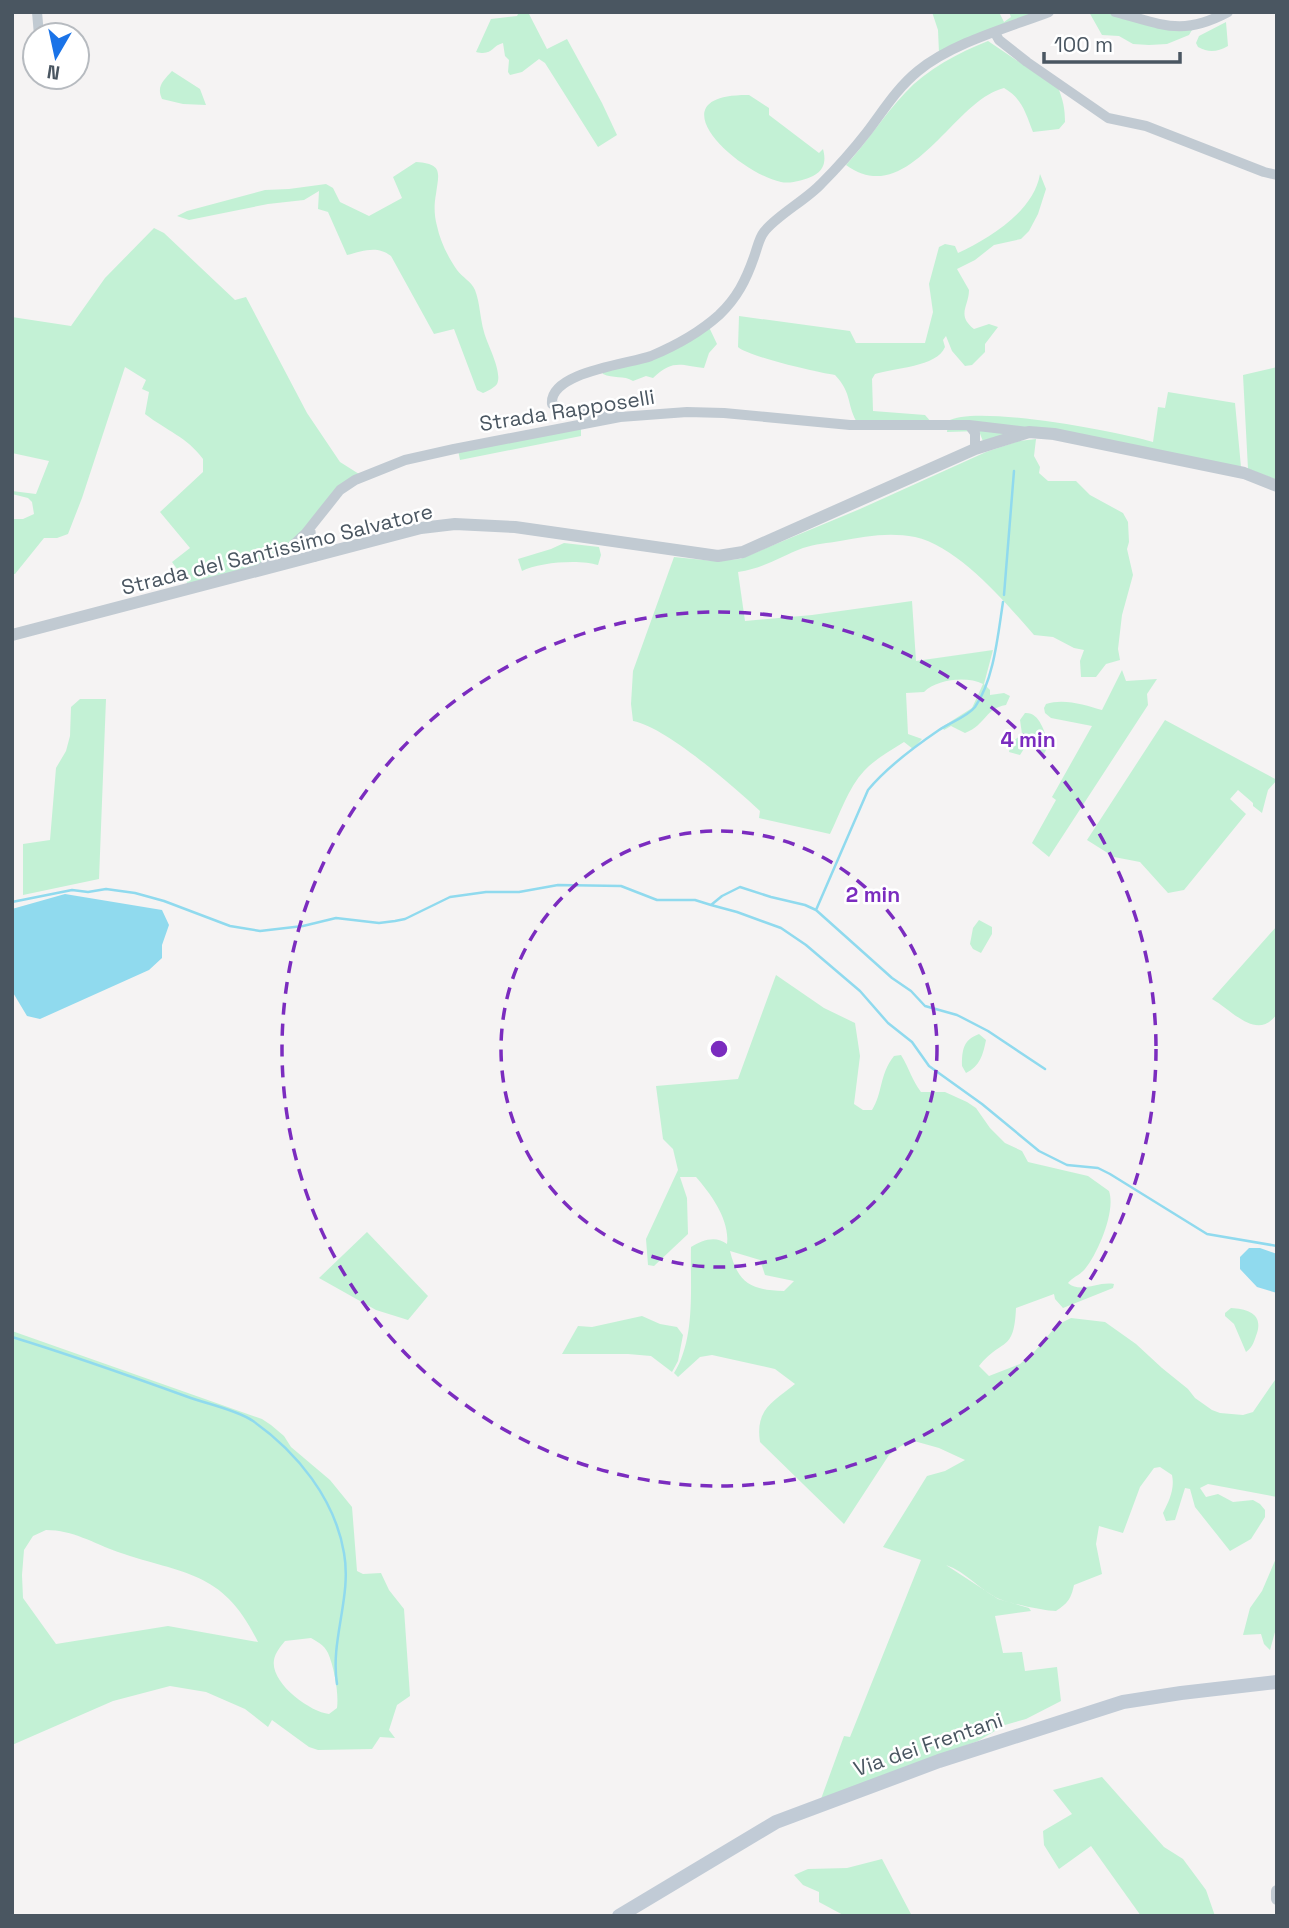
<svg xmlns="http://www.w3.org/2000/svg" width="1289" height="1928" font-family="'Space Grotesk',sans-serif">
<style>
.green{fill:#c3f1d5;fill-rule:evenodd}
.water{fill:#90daee}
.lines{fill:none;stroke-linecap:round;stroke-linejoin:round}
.stream{stroke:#90daee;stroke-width:2.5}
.minor{stroke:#c1cad2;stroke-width:10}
.tertiary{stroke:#c1cad2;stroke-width:12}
.secondary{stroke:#c1cbd6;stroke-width:14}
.ring{fill:none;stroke:#7b2cbf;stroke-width:3.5;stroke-dasharray:12 9}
.labels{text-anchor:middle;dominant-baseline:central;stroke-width:5;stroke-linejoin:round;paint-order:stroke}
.street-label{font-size:21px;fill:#4a5661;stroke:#fff}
.centre{fill:#7b2cbf;stroke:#fff;stroke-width:3.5}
.ring-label{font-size:21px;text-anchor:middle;font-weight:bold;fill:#7b2cbf;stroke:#fff;stroke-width:5;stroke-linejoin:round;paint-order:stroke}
</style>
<rect width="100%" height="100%" fill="#f5f3f3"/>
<path class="green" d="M 519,12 L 528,12 L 547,49 L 567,39 L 602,103 L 617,135 L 598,147 L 545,63 L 539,59 L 522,72 L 510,75 L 508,72 L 509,60 L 505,56 L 503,43 C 491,46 493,56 476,52 L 491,19 L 517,16 Z
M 932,12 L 999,12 L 1004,22 L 1011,17 L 1009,12 L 1040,12 L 939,53 L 938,30 Z
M 1089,12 L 1110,12 L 1147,23 L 1192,30 L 1189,35 L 1167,44 L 1149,45 L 1133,44 L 1119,36 L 1102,35 Z
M 1226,22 L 1228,46 C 1217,52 1209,53 1198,47 L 1196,43 L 1199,36 Z
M 988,41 L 1058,88 C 1063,99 1065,109 1065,122 L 1059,129 L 1033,132 C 1026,114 1022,98 1004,88 C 953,100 909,211 846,165 C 867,142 884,115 905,93 C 927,69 958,53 988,41 Z
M 172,71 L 200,89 L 206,105 L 183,104 L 162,99 C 156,86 164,80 172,71 Z
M 749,95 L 769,108 L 769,115 L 819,153 L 823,149 C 826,160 825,170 813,176 C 804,180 791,184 781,182 C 738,173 651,94 749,95 Z
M 416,162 C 443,164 439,172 436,194 C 434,204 434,215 437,226 C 440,241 448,257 457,270 C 462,277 472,282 475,290 C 480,303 480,318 484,332 C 487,344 503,372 497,384 C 494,388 488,391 483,393 L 477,390 L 454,329 L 434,334 L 391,256 C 377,245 363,251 347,255 L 328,212 L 318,209 L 319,191 L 304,200 L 268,204 L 189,220 L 177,216 L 187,211 L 265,190 L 289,189 L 326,184 L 333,188 L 340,202 L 369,216 L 402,198 L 393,177 Z
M 1040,174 L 1046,189 L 1038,214 L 1029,231 L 1021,239 L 994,245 L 975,260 L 957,269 L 969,290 C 969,306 956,315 974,329 L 989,324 L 998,327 L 985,344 L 985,352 L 972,365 L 965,366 L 952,351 L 946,336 L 943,340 L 945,347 C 937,367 894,368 875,374 L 872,379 L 873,411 L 925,415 L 932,423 L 858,424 C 846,405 853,394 835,375 C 819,373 747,356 738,347 L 739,316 L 850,331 L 856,343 L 925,343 L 933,312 L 929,284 L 939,247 L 945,244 L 955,246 L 958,253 C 990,238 1034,211 1040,174 Z
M 154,228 L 164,233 L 235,300 L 246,297 L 307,413 L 340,462 L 359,474 L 290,543 L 258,569 L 191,588 L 172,562 L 190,548 L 160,512 L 203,472 L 203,459 C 187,437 167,431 145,414 L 149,392 L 142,389 L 146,380 L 125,367 L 82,498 L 68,534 L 57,538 L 44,538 L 15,574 L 12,574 L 12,519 L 23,519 L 34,514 L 32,502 L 28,498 L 12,494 L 12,491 L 36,494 L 49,461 L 12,453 L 12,317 L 71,326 L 105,278 Z
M 708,325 L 717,344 L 709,353 L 704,368 C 680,365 673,359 653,378 L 646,376 L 633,381 C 624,375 613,379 603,374 L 602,371 L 653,357 Z
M 1277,367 L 1277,480 L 1248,469 L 1243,375 Z
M 1168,392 L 1235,403 L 1241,467 L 1022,429 L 984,444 L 979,431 L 947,432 L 948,421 C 975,404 1119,432 1153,442 L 1158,407 L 1165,408 Z
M 581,426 L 581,436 L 460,460 L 458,450 Z
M 1036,439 L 1034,456 L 1040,467 L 1039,473 L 1048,481 L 1076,481 L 1090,495 L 1123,513 L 1128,522 L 1129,542 L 1127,549 L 1133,575 L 1122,615 L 1118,649 L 1120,660 L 1106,664 L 1096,677 L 1081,677 L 1080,661 L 1084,650 L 1074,648 L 1053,637 L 1034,635 C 1007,604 958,546 915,537 C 890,532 865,536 840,541 C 828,543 815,544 803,548 C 779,557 765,568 738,572 L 745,621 L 812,615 L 912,601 L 916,661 L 993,650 L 984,684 L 990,690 L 990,695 L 1004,693 L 1010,696 L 1006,705 C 984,709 987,724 965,733 L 951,726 L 944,730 L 942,727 L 972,708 L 983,684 C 967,676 937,679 924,692 L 906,693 L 908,734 L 922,739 L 913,749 L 904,742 C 890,751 875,759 864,771 C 848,788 840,814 830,834 L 759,818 L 760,811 C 733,786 666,727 633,721 L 631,704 L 633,671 L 674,557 L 714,561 L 740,559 L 860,509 L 986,452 L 1019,441 Z
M 564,543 L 599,547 L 601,555 L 598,565 C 581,559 538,562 522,571 L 518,559 L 551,549 Z
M 1122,670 L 1126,681 L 1157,679 L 1147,694 L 1148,705 L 1049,857 L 1032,843 L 1056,800 L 1052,797 L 1092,726 L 1051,718 L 1045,713 L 1044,708 L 1046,704 C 1064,698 1085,705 1102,710 Z
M 80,699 L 106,699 L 99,879 L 23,895 L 23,844 L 50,840 L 56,768 L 66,751 L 70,736 L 71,707 Z
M 1025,713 C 1040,712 1044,732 1049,744 L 1044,754 L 1027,744 L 1020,755 L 1009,752 L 1011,743 L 1022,734 L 1020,720 Z
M 1165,720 L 1277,780 L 1268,790 L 1262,813 L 1253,806 L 1253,803 L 1238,790 L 1230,799 L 1246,814 L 1184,890 L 1168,893 L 1140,862 L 1114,857 L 1087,840 Z
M 979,920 L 992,927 L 992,934 L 981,953 L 973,949 L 970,944 L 973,928 Z
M 1277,926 L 1277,1014 C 1257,1042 1232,1010 1212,999 Z
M 776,975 L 824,1008 L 855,1023 L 860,1056 L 854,1104 L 863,1110 L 872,1110 C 883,1093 879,1075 894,1056 L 901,1055 C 909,1068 912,1080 921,1092 L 945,1092 L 967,1102 L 976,1108 L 990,1128 L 1005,1143 L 1022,1151 L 1028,1162 L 1088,1176 L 1109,1191 C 1116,1211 1098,1253 1085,1269 C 1080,1275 1073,1277 1068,1283 C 1081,1294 1098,1281 1114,1284 L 1113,1288 L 1063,1308 L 1055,1299 L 1054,1294 L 1016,1308 C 1014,1353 1003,1337 979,1366 L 989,1376 L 1020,1364 L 1035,1351 L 1057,1325 L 1071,1318 L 1105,1322 L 1136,1344 L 1162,1368 L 1188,1389 L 1195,1398 L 1212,1410 L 1220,1413 L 1243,1415 L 1253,1412 L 1277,1377 L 1277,1497 L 1208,1484 L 1200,1488 L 1206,1497 L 1218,1494 L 1233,1502 L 1253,1500 L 1260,1504 L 1265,1510 L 1265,1517 L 1251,1539 L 1230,1551 L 1195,1507 L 1190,1489 L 1185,1488 L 1175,1520 L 1166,1521 L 1163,1513 C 1169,1501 1175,1489 1172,1475 L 1160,1467 L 1154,1468 L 1140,1487 L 1123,1533 L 1099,1526 L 1096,1544 L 1102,1574 L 1074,1585 C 1071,1599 1068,1603 1056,1611 C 1045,1611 1007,1603 997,1598 C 979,1589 966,1572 946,1565 L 998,1599 L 1029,1608 L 1031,1611 L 995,1616 L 1003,1653 L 1022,1652 L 1025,1671 L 1057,1667 L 1061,1701 L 1026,1719 L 1005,1725 L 978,1741 L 821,1799 L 844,1736 L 850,1737 L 921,1560 L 883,1547 L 927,1476 L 945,1471 L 965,1460 L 939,1448 L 914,1441 L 901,1446 L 889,1455 L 844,1524 L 760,1442 C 755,1409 773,1402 795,1384 L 775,1369 L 712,1355 L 700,1357 L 678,1377 L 674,1373 C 696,1338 690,1287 691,1247 C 702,1240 716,1235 727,1244 C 730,1220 711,1194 696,1177 L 680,1177 L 687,1198 L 688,1234 L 654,1266 L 648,1265 L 646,1239 L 678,1170 L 673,1149 L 663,1139 L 656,1086 L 738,1079 ZM 730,1251 L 760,1260 L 765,1275 L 794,1281 L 784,1291 C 752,1290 738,1284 730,1251 Z
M 979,1034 L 986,1040 C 983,1055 980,1066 966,1073 L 962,1066 C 962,1050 963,1040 979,1034 Z
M 367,1232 L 428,1296 L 408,1320 L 376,1310 L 319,1278 Z
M 1231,1308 C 1248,1309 1263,1314 1257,1333 C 1254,1341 1253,1347 1246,1352 L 1234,1324 L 1225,1316 L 1225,1313 Z
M 642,1316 L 660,1324 L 677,1327 L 683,1335 L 678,1361 L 672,1372 L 651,1356 L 628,1354 L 562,1354 L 578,1326 L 592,1327 Z
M 12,1331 L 262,1419 L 271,1425 L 284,1436 L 291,1447 L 330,1480 L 352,1507 L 357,1571 L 363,1574 L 381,1573 L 389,1590 L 404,1609 L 410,1696 L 397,1705 L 389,1730 L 395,1738 L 380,1737 L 372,1749 L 318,1750 L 309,1747 L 272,1720 L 268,1727 L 245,1709 L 206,1692 L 170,1686 L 113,1701 L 12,1745 ZM 46,1530 C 73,1530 93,1543 118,1552 C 185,1575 223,1570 258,1642 L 168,1626 L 56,1644 L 23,1598 L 22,1575 L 24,1550 L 33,1536 ZM 311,1638 C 318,1642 324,1645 328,1653 C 334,1667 339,1693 337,1708 L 329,1714 C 310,1712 270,1683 274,1660 C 275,1653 281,1646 285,1641 Z
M 1277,1556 L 1277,1625 L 1270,1650 L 1264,1644 L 1261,1634 L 1243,1635 L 1250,1608 L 1262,1591 Z
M 1102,1777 L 1164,1847 L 1183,1859 L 1206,1890 L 1215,1916 L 1141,1916 L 1091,1846 L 1059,1869 L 1044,1845 L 1043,1831 L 1072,1814 L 1053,1790 Z
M 882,1859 L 912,1916 L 845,1916 L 819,1902 L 819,1892 L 803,1885 L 794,1875 L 808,1869 L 847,1868 Z"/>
<path class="water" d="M 65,894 L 162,910 L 169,925 L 162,945 L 162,958 L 149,970 L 40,1019 L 27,1016 L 12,991 L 12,909 Z
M 1249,1248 L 1260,1248 L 1277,1254 L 1277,1293 L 1257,1287 L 1240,1269 L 1240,1257 Z"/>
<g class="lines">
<path class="stream" d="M 1004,595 L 1014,471
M 12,902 L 72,890 L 88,892 L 106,889 L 135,893 L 164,901 L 230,926 L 260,931 L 303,926 L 336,918 L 379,923 L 395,921 L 405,919 L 450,897 L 486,892 L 519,892 L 558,885 L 621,886 L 657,900 L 695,900 L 711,905 L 722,896 L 740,887 L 771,897 L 805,905 L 816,910 L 892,978 L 911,991 L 925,1006 L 957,1015 L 988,1031 L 1045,1069
M 711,905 L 737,912 L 781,928 L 806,945 L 860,991 L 888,1023 L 912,1042 L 929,1066 L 982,1104 L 1039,1151 L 1067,1165 L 1098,1168 L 1110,1174 L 1207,1234 L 1277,1246
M 816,910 L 868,790 C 887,767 914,747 939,730 C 949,723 967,717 975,707 C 994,680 998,634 1003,602
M 12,1337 C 71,1355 130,1376 188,1397 C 207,1404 237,1410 253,1421 C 297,1452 335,1499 344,1553 C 352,1597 330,1640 337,1684"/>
<path class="minor" d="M 37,12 L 39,35
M 1115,12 C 1162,24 1181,37 1228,12
M 995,33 L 999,40 L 1027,62 L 1108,118 L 1146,126 L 1264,172 L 1277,175
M 615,416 L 564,410 L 552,404 C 549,372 629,364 651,356 C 675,346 700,332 719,315 C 737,298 746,280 754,257 C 757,249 759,238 764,232 C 776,216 806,200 821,184 C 837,168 853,150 867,132 C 883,111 897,88 918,71 C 952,43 1007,28 1049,12
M 969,425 L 1028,432
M 310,528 L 314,557
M 262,567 L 291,547 L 305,534 L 340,490 L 355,480 L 405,460 L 454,449 L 620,417 L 687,412 L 724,413 L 850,425 L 969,425 L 975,433 L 975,449"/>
<path class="tertiary" d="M 12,635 L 421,528 L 455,524 L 515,527 L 718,556 L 743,552 L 975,449 L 1029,432 L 1054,434 L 1244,473 L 1277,486
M 1277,1891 L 1277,1899"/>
<path class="secondary" d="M 619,1916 L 776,1822 L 939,1761 L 1123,1702 L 1181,1693 L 1277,1682"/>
</g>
<g class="ring">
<circle cx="719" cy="1049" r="218"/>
<circle cx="719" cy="1049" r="437"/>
</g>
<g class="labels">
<g class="street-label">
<text transform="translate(567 410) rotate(-9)">Strada Rapposelli</text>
<text transform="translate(277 549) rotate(-14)">Strada del Santissimo Salvatore</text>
<text transform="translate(928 1744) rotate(-19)">Via dei Frentani</text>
</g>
</g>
<circle cx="719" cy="1049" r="10" class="centre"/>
<g class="ring-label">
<text x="1028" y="747">4 min</text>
<text x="873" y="902">2 min</text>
</g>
<rect width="1289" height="1928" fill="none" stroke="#4a5661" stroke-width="28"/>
<g transform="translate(56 56) rotate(189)"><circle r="33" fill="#ffffff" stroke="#b7bbc0" stroke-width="2"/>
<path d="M0-5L12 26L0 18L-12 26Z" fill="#1a73e8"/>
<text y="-10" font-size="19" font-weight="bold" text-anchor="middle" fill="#4a5661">N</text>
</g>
<path d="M1044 52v10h136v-10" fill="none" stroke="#4a5661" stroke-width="3.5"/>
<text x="1054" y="52" font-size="21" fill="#4a5661" stroke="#ffffff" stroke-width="5" paint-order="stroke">100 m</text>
</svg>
